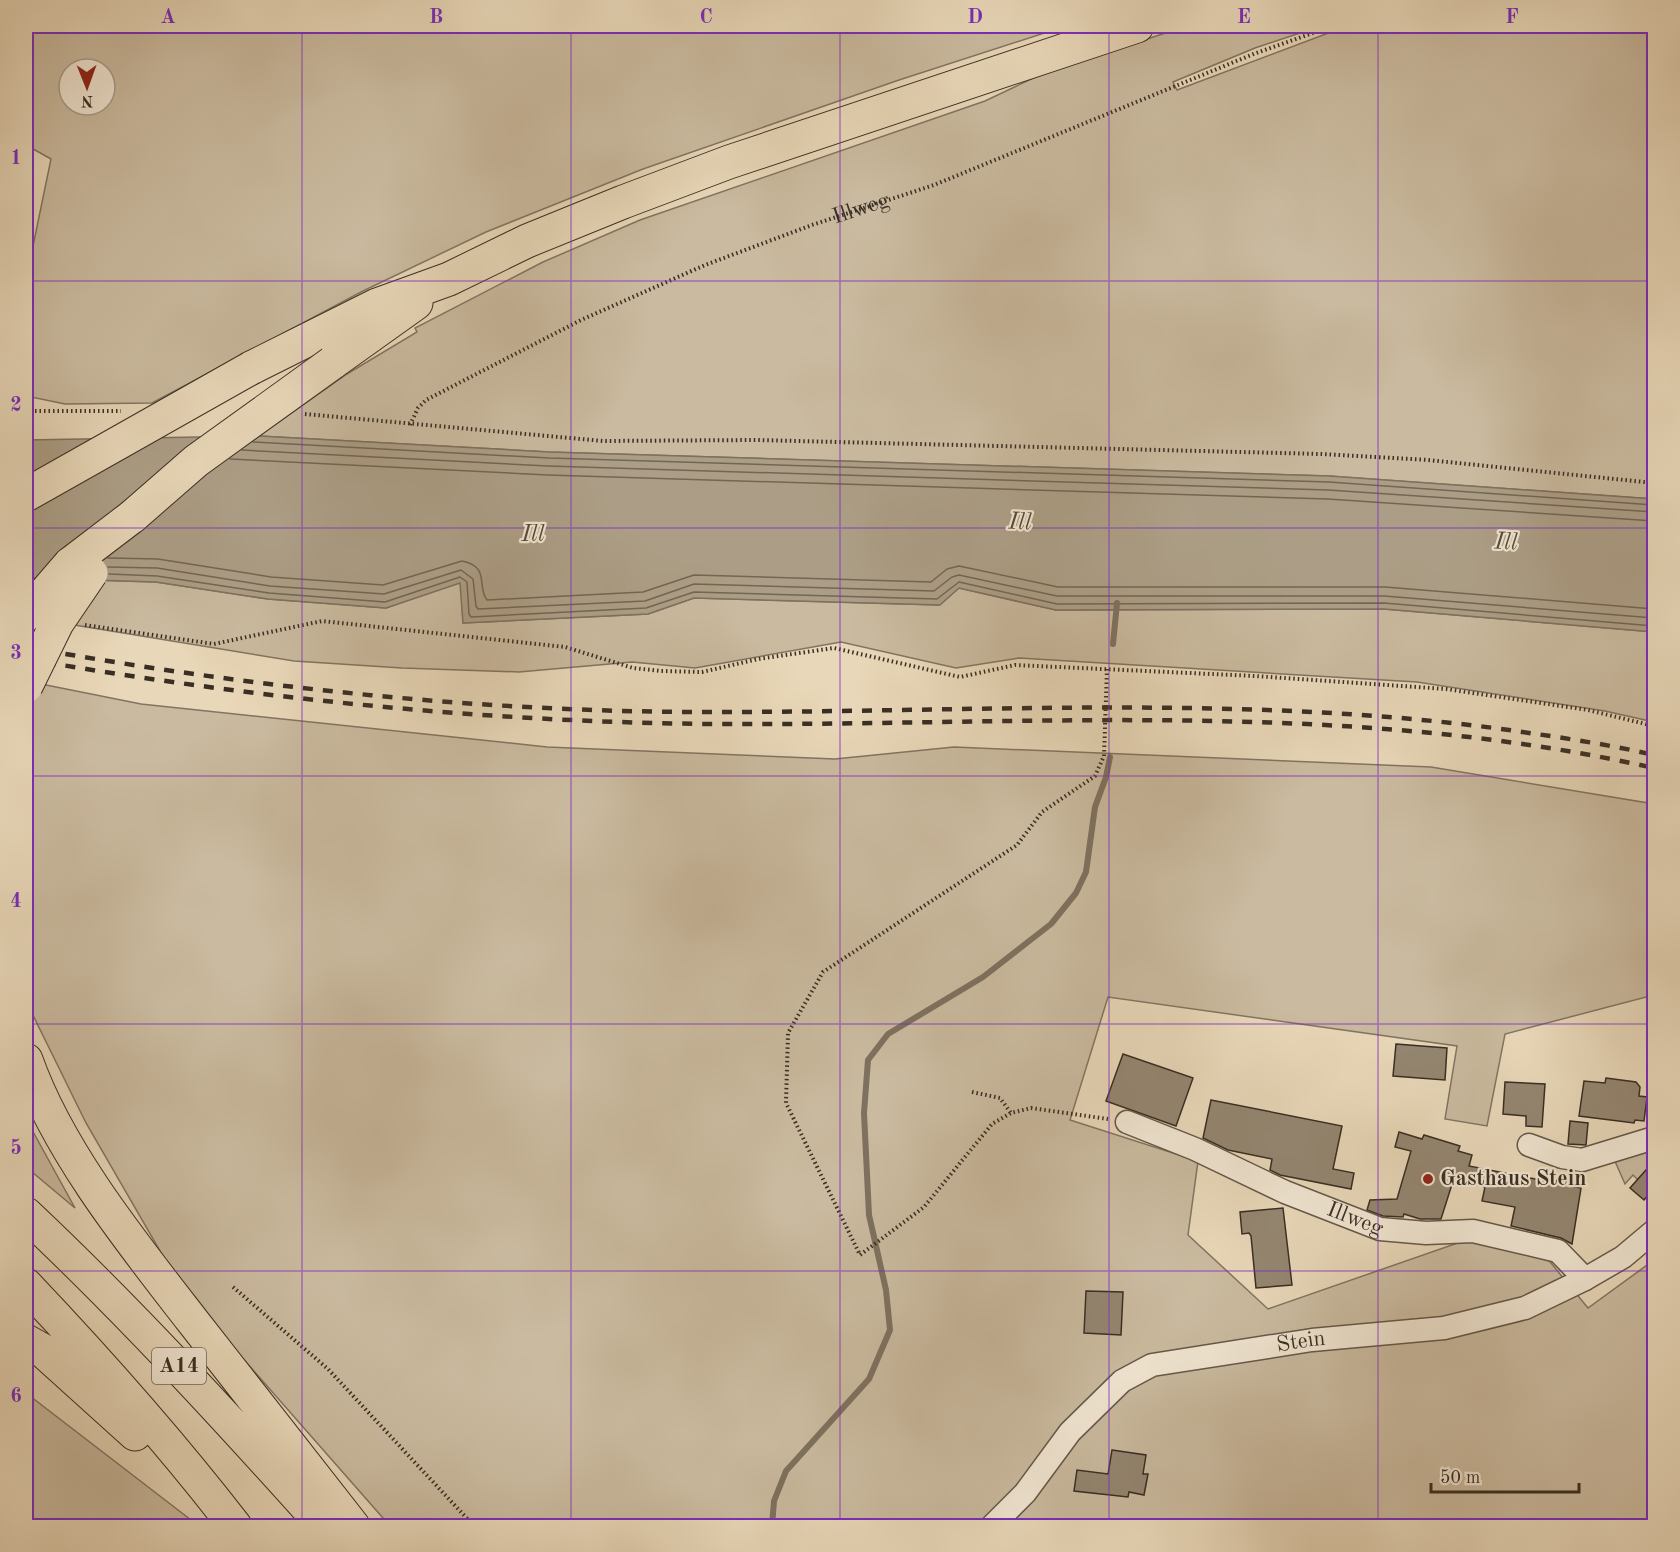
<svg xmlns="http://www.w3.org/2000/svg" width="1680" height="1552" font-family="'Old Standard TT',serif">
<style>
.green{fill:#caba9f;stroke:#827462;stroke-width:1.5;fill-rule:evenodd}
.water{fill:#ac9e86;stroke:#7e715f;stroke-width:1.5}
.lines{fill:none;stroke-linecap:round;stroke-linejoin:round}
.shore{stroke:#726655;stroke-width:1.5}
.stream{stroke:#7e715f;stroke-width:6}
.building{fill:#948671;stroke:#392e24;stroke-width:1.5}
.minor-casing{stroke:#655849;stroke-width:25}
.highway-casing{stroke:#392e24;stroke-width:35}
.path{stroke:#392e24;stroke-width:4;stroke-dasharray:1.5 3;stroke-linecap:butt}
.minor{stroke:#f0e5d1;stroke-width:22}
.highway{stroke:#e8d7b8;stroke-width:33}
.rail{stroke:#392e24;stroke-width:4.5;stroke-dasharray:10 10;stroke-linecap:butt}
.highway-bridge-casing{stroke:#392e24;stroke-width:35;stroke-linecap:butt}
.highway-bridge{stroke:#e8d7b8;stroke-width:33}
.grid{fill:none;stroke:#7b2cbf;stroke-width:1.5;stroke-opacity:0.55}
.poi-dot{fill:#8f2418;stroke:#f0e5d1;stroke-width:2}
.labels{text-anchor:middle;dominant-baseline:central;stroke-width:4.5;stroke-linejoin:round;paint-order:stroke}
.shield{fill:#f0e5d1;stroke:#706558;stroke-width:1.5}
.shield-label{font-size:21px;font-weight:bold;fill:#392e24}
.street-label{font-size:22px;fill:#392e24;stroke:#f0e5d1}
.poi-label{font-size:22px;font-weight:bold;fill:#392e24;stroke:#f0e5d1;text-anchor:start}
.water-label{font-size:24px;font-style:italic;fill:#564a3c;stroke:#f0e5d1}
.neatline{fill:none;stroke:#7b2cbf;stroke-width:2}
.grid-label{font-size:20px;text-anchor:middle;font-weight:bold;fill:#7b2cbf}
</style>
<rect width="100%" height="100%" fill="#e8d7b8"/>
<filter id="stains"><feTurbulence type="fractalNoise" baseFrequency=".00333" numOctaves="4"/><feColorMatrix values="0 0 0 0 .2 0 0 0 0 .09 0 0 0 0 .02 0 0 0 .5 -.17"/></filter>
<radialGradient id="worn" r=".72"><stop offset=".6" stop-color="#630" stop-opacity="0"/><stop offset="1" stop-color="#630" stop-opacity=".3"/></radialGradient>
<path class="green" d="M 26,26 L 1066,26 L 899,80 L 643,169 L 486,232 L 363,291 L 152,403 L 65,404 L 26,396 L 26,280 L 51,159 L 26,145 ZM 69,69 L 105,69 L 105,105 L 69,105 Z
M 1187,26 L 1321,26 L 1255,48 L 1173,82 L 1177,90 L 1347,26 L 1654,26 L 1654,499 L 1329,476 L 549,452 L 259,436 L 347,374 L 417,332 L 415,328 L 543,262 L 640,220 L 985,101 L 1046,72 Z
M 26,578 L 156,582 L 268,599 L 386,608 L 461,582 L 463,623 L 648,614 L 694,598 L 939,605 L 959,588 L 1056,610 L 1384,609 L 1654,632 L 1654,722 L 1605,711 L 1417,682 L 1019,658 L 956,668 L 841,642 L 695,668 L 632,662 L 519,672 L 402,668 L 294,661 L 26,617 Z
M 26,681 L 141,704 L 547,747 L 835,759 L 954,747 L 1431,767 L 1654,804 L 1654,995 L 1505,1034 L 1487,1126 L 1445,1119 L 1457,1046 L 1108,997 L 1070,1120 L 1198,1161 L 1188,1235 L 1268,1309 L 1469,1239 L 1546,1257 L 1588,1308 L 1654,1260 L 1654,1526 L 390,1526 L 182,1289 L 86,1123 L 26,1001 Z
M 26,1119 L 75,1208 L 26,1167 Z
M 1654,1146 L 1654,1161 L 1638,1180 L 1633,1175 L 1625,1184 L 1614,1159 Z
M 26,1393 L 191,1520 L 196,1526 L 26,1526 Z"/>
<path class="water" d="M 259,436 L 549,452 L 1329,476 L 1654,499 L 1654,632 L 1384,609 L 1056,610 L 959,588 L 940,605 L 694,598 L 648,614 L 463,623 L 460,583 L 386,608 L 268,599 L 156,582 L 26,578 L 26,440 Z"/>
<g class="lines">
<path class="shore" d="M 253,442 L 549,458 L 1329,482 L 1654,505
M 242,450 L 548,466 L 1328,490 L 1654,512
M 230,459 L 548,475 L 1328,499 L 1654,521
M 108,558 L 158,559 L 271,577 L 383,585 L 462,561 C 491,567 476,586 487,600 L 643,592 L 694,575 L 931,582 L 947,569 L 959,566 L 1058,587 L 1385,587 L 1654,609
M 108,567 L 157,568 L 270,586 L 384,594 L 461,570 L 473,579 L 476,606 L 478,609 L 645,601 L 694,584 L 934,591 L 952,577 L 959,575 L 1057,596 L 1384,596 L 1654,618
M 109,574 L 157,576 L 269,593 L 385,602 L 460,577 L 467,582 L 469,614 L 471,617 L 646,608 L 694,592 L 937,599 L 959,582 L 1057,604 L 1384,603 L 1654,626"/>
<path class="stream" d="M 1113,644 L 1117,603
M 772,1526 L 774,1501 L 786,1471 L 869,1379 L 890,1330 L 886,1290 L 869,1215 L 864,1113 L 868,1060 L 888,1034 L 983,977 L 1051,924 L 1076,893 L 1086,872 L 1095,807 L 1106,777 L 1110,757"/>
</g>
<path class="building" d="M 1396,1044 L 1447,1048 L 1445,1080 L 1393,1076 Z
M 1123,1054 L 1193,1078 L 1176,1126 L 1106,1101 Z
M 1606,1078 L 1636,1082 L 1640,1087 L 1639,1096 L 1647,1097 L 1644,1121 L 1635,1120 L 1634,1123 L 1579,1116 L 1584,1081 L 1605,1083 Z
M 1505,1082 L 1545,1084 L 1542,1127 L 1526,1126 L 1526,1116 L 1503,1114 Z
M 1211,1100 L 1342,1126 L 1333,1169 L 1354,1173 L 1351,1189 L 1280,1175 L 1270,1170 L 1272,1159 L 1228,1150 L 1203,1138 Z
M 1570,1121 L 1588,1123 L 1586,1145 L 1568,1144 Z
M 1399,1132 L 1422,1139 L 1424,1135 L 1460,1146 L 1458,1151 L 1472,1155 L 1469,1166 L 1581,1188 L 1572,1244 L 1561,1238 L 1511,1226 L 1515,1207 L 1482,1201 L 1485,1187 L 1454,1178 L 1441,1219 L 1420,1219 L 1404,1214 L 1403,1217 L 1383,1216 L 1367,1210 L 1370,1200 L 1397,1199 L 1411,1151 L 1395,1147 Z
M 1654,1161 L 1654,1188 L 1644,1200 L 1630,1188 Z
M 1283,1208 L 1292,1285 L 1256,1288 L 1251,1236 L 1249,1233 L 1242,1234 L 1240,1212 Z
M 1086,1291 L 1123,1292 L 1121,1335 L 1084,1333 Z
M 1112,1450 L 1146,1455 L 1143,1474 L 1148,1474 L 1144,1495 L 1129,1492 L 1128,1497 L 1074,1491 L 1077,1470 L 1108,1474 Z"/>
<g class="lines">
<defs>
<g id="minor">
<path id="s2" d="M 1127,1122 L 1195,1149 L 1285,1192 L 1380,1229 L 1426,1233 L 1473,1231 L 1558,1251 L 1585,1279"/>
<path d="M 1529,1145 L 1562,1157 L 1582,1160 L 1654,1138"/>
<path id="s3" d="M 992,1526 L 1025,1493 L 1070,1432 L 1122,1381 L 1152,1365 L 1312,1340 L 1444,1328 L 1525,1308 L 1585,1279 L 1623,1257 L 1654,1231"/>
</g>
<path id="highway" d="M 332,363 L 416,303
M 251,368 L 377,305 L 449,279 L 527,241 L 623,202 L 729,162 L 1137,26
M 70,564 L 133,516
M 26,1060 C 58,1151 132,1243 191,1319 C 245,1388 299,1457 353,1526
M 26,1214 C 131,1313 228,1419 324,1526
M 26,1285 C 99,1362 170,1442 235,1526
M 26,1341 L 42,1350 L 135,1434"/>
</defs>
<use href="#minor" class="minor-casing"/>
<use href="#highway" class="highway-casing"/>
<g class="path">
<path d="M 26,411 L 121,411"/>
<path d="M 305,414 L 603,441 L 757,440 L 1321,454 L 1428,460 L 1654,483"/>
<path id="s1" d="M 410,425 L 418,408 L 426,400 L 581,320 L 705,265 L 812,225 L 934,185 L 1256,53 L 1333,26"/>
<path d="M 85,625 L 214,644 L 322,621 L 565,647 L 633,668 L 661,671 L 702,672 L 758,659 L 834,648 L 960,677 L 1015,665 L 1255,676 L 1446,689 L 1588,710 L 1654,726"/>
<path d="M 1107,669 L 1104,756 L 1095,776 L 1042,812 L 1017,845 L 823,972 L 788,1033 L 786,1103 L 860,1255 L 924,1207 L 992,1124 L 1011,1113 L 1031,1108 L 1108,1119"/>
<path d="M 972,1092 L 1000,1098 L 1011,1113"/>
<path d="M 233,1287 L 328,1369 L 474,1526"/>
</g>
<use href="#minor" class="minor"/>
<use href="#highway" class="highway"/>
<path class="rail" d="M 26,647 C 254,688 488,713 720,712 C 983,712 1247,694 1509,730 C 1557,737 1607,744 1654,755
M 26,659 C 252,698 483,722 712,724 C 1030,726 1341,698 1654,768"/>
<defs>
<path id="highway-bridge" d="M 26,495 L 251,368
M 133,516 L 196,461 L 332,363
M 26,615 L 70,564
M 26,686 L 57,623 L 91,573"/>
</defs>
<use href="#highway-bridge" class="highway-bridge-casing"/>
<use href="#highway-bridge" class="highway-bridge"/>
</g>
<path class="grid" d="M 302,26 L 302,1526M 571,26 L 571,1526M 840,26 L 840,1526M 1109,26 L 1109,1526M 1378,26 L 1378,1526M 26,281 L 1654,281M 26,528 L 1654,528M 26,776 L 1654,776M 26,1024 L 1654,1024M 26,1271 L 1654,1271"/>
<circle class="poi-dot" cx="1428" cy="1179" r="6"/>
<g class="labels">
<rect class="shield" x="152" y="1348" width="54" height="36" rx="4.5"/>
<g class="shield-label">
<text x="179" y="1366">A14</text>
</g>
<g class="street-label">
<text stroke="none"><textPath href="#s1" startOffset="506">Illweg</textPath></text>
<text stroke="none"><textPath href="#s2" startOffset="248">Illweg</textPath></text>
<text stroke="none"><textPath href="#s3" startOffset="380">Stein</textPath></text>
</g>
<g class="poi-label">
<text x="1440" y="1179">Gasthaus Stein</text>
</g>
<g class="water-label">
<text transform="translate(1020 523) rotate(2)">Ill</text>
<text x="533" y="535">Ill</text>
<text transform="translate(1506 543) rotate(2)">Ill</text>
</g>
</g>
<rect width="1680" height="1552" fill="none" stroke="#e8d7b8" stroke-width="66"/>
<g transform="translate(87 87) rotate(179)"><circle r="28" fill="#f0e5d1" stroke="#a79c8c" stroke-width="1.5"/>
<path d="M0-4.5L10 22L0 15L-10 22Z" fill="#8f2418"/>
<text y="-9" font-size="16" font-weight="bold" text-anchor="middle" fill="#392e24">N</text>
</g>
<path d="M1431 1483v9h148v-9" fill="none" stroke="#392e24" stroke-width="3"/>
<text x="1440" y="1483" font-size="18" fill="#392e24" stroke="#f0e5d1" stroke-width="4.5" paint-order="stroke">50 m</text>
<rect x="33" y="33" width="1614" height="1486" class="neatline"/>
<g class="grid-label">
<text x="168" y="23">A</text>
<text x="436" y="23">B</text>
<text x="706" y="23">C</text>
<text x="975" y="23">D</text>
<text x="1244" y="23">E</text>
<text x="1512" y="23">F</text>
<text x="16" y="164">1</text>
<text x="16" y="411">2</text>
<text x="16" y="659">3</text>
<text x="16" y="907">4</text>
<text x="16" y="1154">5</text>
<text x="16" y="1402">6</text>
</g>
<rect width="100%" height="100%" filter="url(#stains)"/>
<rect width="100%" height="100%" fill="url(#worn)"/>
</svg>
